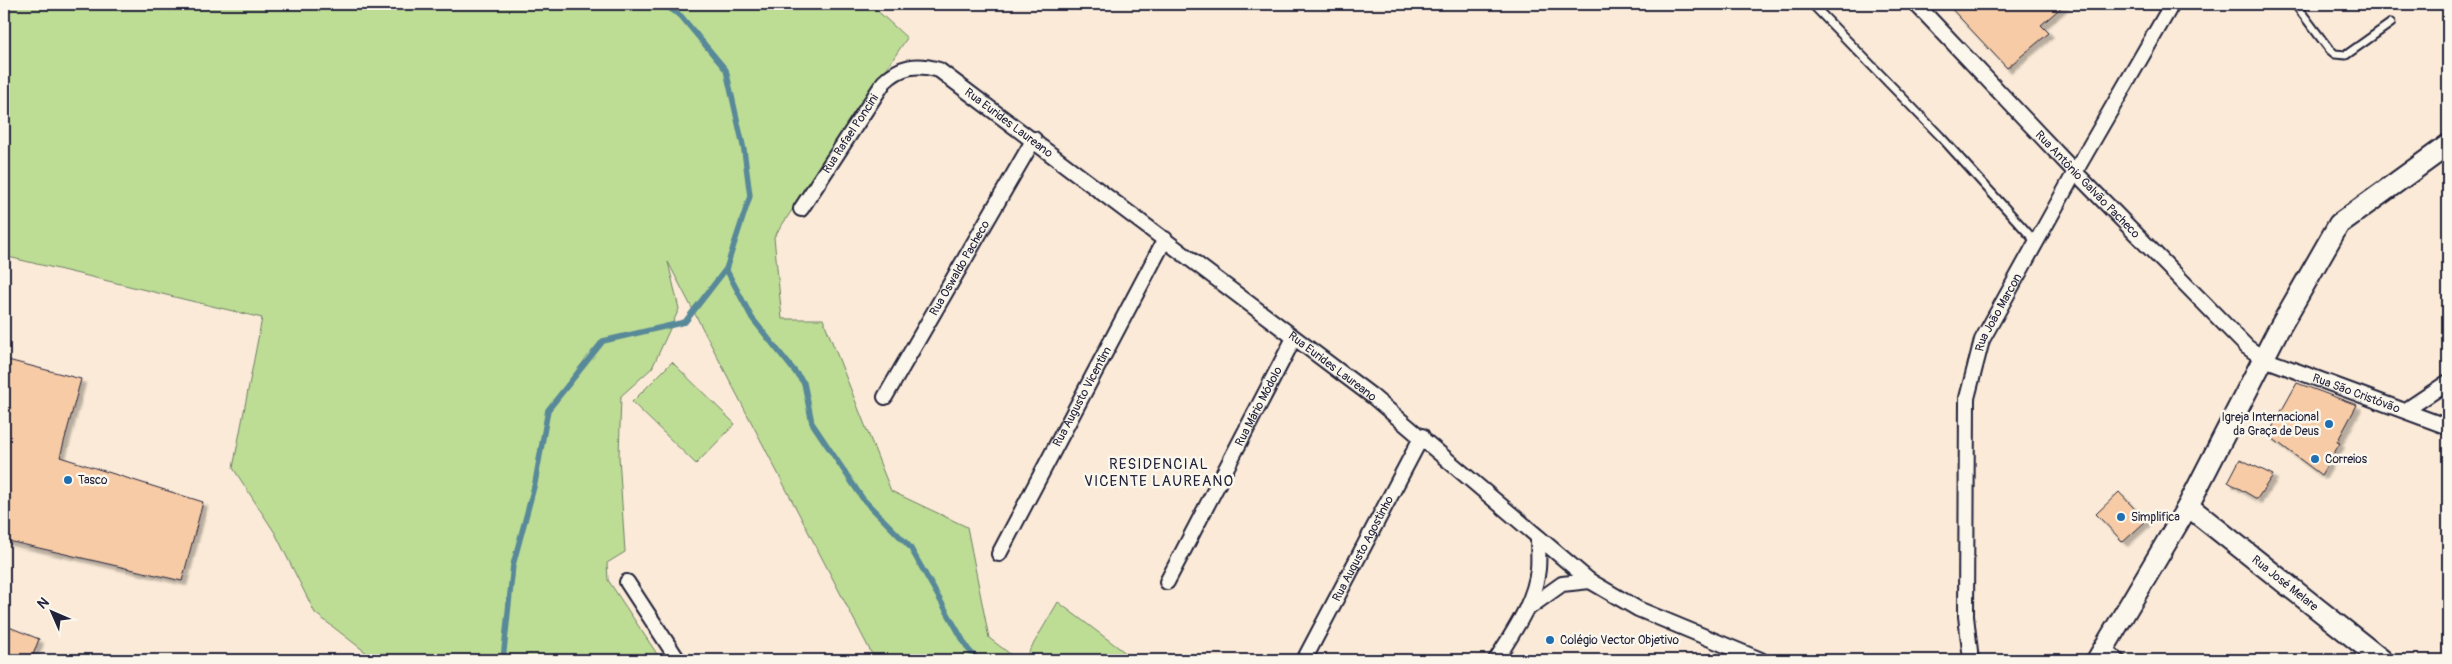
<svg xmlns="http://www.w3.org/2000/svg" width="2452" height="664" font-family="Pangolin,sans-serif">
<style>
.green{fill:#bddc94;stroke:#707f68}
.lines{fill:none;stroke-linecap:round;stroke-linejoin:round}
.stream{stroke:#598999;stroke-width:5.5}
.building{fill:#f6cba5;stroke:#22223b;filter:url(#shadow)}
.service-casing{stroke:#22223b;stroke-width:11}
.minor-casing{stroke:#22223b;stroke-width:18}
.secondary-casing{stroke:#22223b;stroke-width:24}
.service{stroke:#fbf7ec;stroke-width:7}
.minor{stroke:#fbf7ec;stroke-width:14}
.secondary{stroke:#fbf7ec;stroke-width:20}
.poi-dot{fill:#1f6fb2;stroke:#fbf7ec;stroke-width:2}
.labels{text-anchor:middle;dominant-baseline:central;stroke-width:5;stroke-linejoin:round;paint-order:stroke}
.street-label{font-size:12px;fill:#22223b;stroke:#fbf7ec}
.poi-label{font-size:12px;fill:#22223b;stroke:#fbf7ec;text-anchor:start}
.quarter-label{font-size:15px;letter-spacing:1px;fill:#22223b;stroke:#fbf7ec}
</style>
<defs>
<filter id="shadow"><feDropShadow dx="4.5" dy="4.5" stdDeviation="1" flood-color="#0004"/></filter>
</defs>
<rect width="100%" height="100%" fill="#faead7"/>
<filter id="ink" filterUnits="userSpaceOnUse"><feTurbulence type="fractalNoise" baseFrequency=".02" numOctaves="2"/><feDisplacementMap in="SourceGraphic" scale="10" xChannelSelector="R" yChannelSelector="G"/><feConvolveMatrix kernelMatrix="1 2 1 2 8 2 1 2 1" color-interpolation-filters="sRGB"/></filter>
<g filter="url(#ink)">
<path class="green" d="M 4,4 L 870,4 L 907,38 L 774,237 L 782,319 L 823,319 L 891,491 L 967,527 L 989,638 L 1018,660 L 875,660 L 668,262 L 679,309 L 652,368 L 621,396 L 619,456 L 625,552 L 607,563 L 608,580 L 661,660 L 368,660 L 368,654 L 315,613 L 275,533 L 233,468 L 262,318 L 4,256 Z
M 672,362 L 735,424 L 696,464 L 632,402 Z
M 1058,602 L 1135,660 L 1024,660 Z"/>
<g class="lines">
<path class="stream" d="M 726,269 L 752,318 L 804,383 L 812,423 L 863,499 L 910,547 L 968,649 L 978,660
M 503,660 L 513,565 L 535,483 L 548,410 L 603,341 L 685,322 L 726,269 L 750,196 L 744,150 L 726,70 L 681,16 L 663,4"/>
</g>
<path class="building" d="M 1947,4 L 2065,4 L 2041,25 L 2049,33 L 2007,68 Z
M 4,359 L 81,379 L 60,457 L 203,502 L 182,581 L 4,540 Z
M 2297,383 L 2357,405 L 2337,442 L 2340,443 L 2321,475 L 2268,435 Z
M 2240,459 L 2273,475 L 2257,499 L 2228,482 Z
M 2119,492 L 2146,521 L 2123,542 L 2096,514 Z
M 4,625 L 39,639 L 31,660 L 24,660 L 4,653 Z"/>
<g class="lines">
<defs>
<path id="service" d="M 1812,4 L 1940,136 L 2036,242
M 2295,4 L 2329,49 L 2335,54 L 2346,55 L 2391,23
M 2108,647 L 2122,660"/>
<g id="minor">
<path id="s1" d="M 1916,4 L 2075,172 L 2247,347 L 2264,359 L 2448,427"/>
<path id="s2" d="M 801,209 L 884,82 C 900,66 917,63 939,70 L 1372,396 L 1590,581 L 1638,609 L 1761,660"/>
<path id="s3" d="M 885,397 L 1034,139"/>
<path d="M 2406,410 L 2448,382"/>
<path id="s4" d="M 999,554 L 1165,239"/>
<path d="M 627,582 L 678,660"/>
<path id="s5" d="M 1167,582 L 1294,338"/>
<path d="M 1527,609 L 1562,584 L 1590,581"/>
<path id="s6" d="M 1304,660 L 1422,436"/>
<path d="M 1496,660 C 1513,632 1535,602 1538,569 C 1539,558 1538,547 1538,537"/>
<path id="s7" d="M 1971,660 L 1966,616 L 1967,398 L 1982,340 L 2075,172 L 2172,4"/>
</g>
<g id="secondary">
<path id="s8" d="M 2188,506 L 2382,660"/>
<path d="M 2097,660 L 2188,506 L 2276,334 L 2339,224 L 2448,145"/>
</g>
</defs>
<use href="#service" class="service-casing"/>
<use href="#minor" class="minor-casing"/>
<use href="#secondary" class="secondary-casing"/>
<use href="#service" class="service"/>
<use href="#minor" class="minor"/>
<use href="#secondary" class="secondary"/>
</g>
</g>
<g class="poi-dot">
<circle cx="2329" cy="424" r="5"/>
<circle cx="2315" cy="459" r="5"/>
<circle cx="68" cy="480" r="5"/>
<circle cx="2121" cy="517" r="5"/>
<circle cx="1550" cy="640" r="5"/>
</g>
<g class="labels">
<g class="street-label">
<text stroke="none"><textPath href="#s2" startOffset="299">Rua Eurides Laureano</textPath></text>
<text stroke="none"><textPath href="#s2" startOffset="90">Rua Rafael Poncini</textPath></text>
<text stroke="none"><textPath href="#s1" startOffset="249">Rua Antônio Galvão Pacheco</textPath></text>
<text stroke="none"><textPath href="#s3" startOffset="149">Rua Oswaldo Pacheco</textPath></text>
<text stroke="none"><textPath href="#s7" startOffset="354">Rua João Marcon</textPath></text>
<text stroke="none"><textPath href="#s2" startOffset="704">Rua Eurides Laureano</textPath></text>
<text stroke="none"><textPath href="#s1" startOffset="596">Rua São Cristóvão</textPath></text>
<text stroke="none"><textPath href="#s4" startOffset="178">Rua Augusto Vicentim</textPath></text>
<text stroke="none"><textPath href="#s5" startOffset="198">Rua Mário Módolo</textPath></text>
<text stroke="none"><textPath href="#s6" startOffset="126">Rua Augusto Agostinho</textPath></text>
<text stroke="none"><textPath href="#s8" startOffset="124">Rua José Melare</textPath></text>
</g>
<g class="poi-label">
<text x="2319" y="417" text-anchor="end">Igreja Internacional<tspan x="2319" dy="14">da Graça de Deus</tspan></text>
<text x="2325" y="459">Correios</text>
<text x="78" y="480">Tasco</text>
<text x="2131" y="517">Simplifica</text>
<text x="1560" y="640">Colégio Vector Objetivo</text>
</g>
<g class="quarter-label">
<text x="1159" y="464">RESIDENCIAL<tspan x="1159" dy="17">VICENTE LAUREANO</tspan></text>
</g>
</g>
<rect width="2452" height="664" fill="none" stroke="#fbf7ec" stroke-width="20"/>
<rect x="10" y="10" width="2432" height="644" fill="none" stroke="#22223b" stroke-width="2" filter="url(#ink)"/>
<g transform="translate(52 612) rotate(315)" stroke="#fbf7ec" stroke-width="4" paint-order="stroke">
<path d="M0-4L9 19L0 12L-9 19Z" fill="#22223b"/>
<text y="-8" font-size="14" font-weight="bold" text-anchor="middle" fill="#22223b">N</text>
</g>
</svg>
